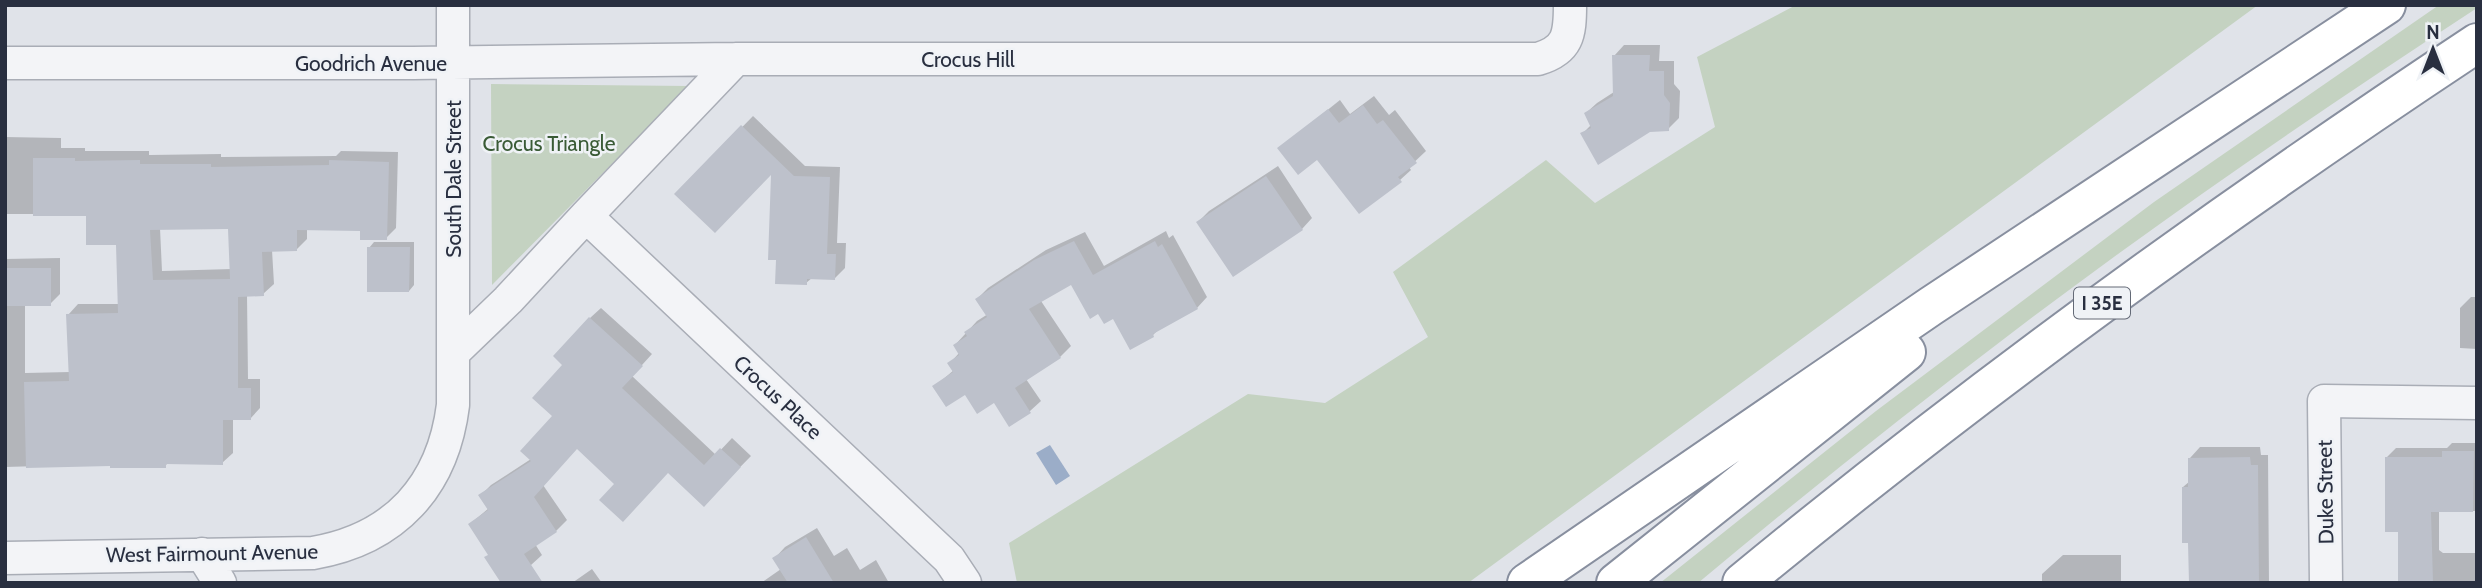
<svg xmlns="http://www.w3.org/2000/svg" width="2482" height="588" font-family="Cabin,sans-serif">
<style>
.green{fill:#c4d2c1}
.water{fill:#9badc8}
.shadow{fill:#0003;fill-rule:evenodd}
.building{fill:#bdc1cb;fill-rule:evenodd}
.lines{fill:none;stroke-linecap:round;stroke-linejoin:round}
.minor-casing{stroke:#a9adb6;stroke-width:35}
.motorway-casing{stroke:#888f9f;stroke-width:42}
.minor{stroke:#f3f4f7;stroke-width:32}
.motorway{stroke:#fff;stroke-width:38}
.labels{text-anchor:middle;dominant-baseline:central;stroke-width:5;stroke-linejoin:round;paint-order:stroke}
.shield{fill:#eff2f6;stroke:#646a77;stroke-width:2}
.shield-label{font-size:19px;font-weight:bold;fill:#292f40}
.street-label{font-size:21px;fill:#292f40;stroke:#eff2f6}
.park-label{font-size:21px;fill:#3a5b36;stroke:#eff2f6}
</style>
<rect width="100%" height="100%" fill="#e0e3e9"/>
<path class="green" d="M 1796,5 L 2258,5 L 1468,583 L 1017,583 L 1009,543 L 1248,394 L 1325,403 L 1428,337 L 1393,272 L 1546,160 L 1595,203 L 1715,127 L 1697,57 Z
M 2439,5 L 2477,5 L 2477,8 C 2319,111 2163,218 2013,332 C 1906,413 1801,497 1698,583 L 1660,583 L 1876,411 L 2154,202 Z
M 491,84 L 689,86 L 492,285 Z"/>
<path class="water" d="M 1050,445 L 1070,476 L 1056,485 L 1036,453 Z"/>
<path class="shadow" d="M 1624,45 L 1660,45 L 1659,61 L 1674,61 L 1674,84 L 1680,91 L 1679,118 L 1668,129 L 1582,134 L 1591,125 L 1586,113 L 1597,103 L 1614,92 L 1614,56 Z
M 1374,96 L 1389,115 L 1395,110 L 1426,151 L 1409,167 L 1411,170 L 1400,180 L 1280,148 L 1340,100 L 1350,114 Z
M 753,116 L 805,166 L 840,167 L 837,243 L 846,243 L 845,268 L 834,279 L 812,278 L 806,283 L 777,259 L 773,171 L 677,194 Z
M 5,137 L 61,138 L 61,148 L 85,148 L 85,151 L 149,151 L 149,155 L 221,154 L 221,157 L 336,156 L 341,151 L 398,152 L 396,228 L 386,238 L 362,229 L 307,228 L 307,239 L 296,250 L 272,250 L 274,284 L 263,294 L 247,295 L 248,379 L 260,379 L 260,408 L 250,419 L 233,418 L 233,453 L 222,463 L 169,462 L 165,466 L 111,464 L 5,467 L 5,259 L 60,258 L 60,294 L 50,304 L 25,304 L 25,373 L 70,372 L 68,315 L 78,304 L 120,304 L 117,243 L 87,214 L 5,214 ZM 230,227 L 232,269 L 162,271 L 160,228 Z
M 1278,166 L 1312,218 L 1302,229 L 1198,222 L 1209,211 Z
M 1166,231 L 1169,238 L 1173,235 L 1207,297 L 1197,308 L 1161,327 L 1153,335 L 1114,317 L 1072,283 L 1041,301 L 1071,346 L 1060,357 L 1026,379 L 1041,401 L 1030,411 L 1010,425 L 994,401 L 935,386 L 954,370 L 950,363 L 960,352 L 955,345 L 977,321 L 988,314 L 977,299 L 988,288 L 1046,250 L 1085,232 L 1104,266 Z
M 374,242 L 414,242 L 414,285 L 409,291 L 369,248 Z
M 2471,297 L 2477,297 L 2477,349 L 2460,348 L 2460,308 Z
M 601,308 L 652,354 L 632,376 L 716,455 L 732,438 L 751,456 L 704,504 L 669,471 L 617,484 L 578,447 L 543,485 L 567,520 L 556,531 L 535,544 L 542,555 L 531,565 L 490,554 L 470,524 L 489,508 L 480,496 L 491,485 L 531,459 L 554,416 L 564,365 L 590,318 Z
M 2452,443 L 2477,443 L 2477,511 L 2439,511 L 2439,550 L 2443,553 L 2477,553 L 2477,583 L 2399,583 L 2400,530 L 2387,457 L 2396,448 L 2447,448 Z
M 2200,447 L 2260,447 L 2261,455 L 2268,455 L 2269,583 L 2190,583 L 2190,541 L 2183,487 L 2190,481 L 2190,458 Z
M 817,528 L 834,556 L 847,548 L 860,570 L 876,560 L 889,583 L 761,583 L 781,569 L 775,558 L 785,547 Z
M 2063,555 L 2121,555 L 2121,583 L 2042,583 L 2042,574 Z
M 592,569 L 602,583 L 572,583 Z"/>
<path class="building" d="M 1612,55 L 1650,55 L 1649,71 L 1664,71 L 1664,95 L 1670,103 L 1669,131 L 1650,132 L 1598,165 L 1580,133 L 1591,128 L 1584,113 L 1613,96 Z
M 1363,105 L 1377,124 L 1383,120 L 1417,163 L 1398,177 L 1402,182 L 1359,214 L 1317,160 L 1298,175 L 1277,148 L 1328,109 L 1339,123 Z
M 741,125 L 794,176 L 830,177 L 827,254 L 836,254 L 835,280 L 807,279 L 807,285 L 775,284 L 776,260 L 768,260 L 771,175 L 715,233 L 674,194 Z
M 33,158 L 75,158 L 75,161 L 140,160 L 140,164 L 211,164 L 211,167 L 329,165 L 329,160 L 389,162 L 387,240 L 360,240 L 360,231 L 297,230 L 297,251 L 262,252 L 264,296 L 238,297 L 238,388 L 251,388 L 251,420 L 223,420 L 223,465 L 166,464 L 166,468 L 110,468 L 110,466 L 26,468 L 24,382 L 69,381 L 66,314 L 118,313 L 116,245 L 86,245 L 86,216 L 33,216 ZM 228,229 L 230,279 L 153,280 L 150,230 Z
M 1266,176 L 1303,230 L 1233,277 L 1196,222 Z
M 1074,241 L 1093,275 L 1155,241 L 1158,247 L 1162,244 L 1198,309 L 1153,334 L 1154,337 L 1130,350 L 1113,319 L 1104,324 L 1098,314 L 1090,319 L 1071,285 L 1029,309 L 1061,358 L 1015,388 L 1031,413 L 1009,427 L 994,403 L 977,414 L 965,395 L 946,407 L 932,386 L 953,372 L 947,363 L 959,355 L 953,345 L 967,336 L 964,332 L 987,317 L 975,299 L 1034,260 Z
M 367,247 L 410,247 L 409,292 L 367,292 Z
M 5,268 L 51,268 L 51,306 L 5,306 Z
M 589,317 L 643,366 L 622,388 L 704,465 L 720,448 L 741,467 L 704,507 L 668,473 L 623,522 L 599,500 L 614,484 L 577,449 L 534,497 L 557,532 L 524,554 L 543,583 L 501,583 L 484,557 L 488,555 L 468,524 L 488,510 L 478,495 L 531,461 L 520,451 L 552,416 L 532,398 L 562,365 L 553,356 Z
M 2442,451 L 2474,451 L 2473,512 L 2431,512 L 2433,583 L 2398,583 L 2398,532 L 2385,532 L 2385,457 L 2442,457 Z
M 2250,457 L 2251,465 L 2258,465 L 2259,583 L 2189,583 L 2188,543 L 2182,543 L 2182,487 L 2188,487 L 2188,458 Z
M 806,537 L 834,583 L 788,583 L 772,558 Z"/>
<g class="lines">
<defs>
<path id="minor" d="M 5,63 L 413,63 L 736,59 L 1538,59 C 1568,50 1570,35 1570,5
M 586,216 L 949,559 L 965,583
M 453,353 L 508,300 L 586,216 L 736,59
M 202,554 L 220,583
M 5,558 L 313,553 C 395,539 443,486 453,405 L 453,5
M 2326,583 L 2324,401 L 2477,403"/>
<path id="motorway" d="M 1527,583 L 1931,306 L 2386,5
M 1616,583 L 1906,352
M 1742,583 C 1977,389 2223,211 2477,43"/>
</defs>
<use href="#minor" class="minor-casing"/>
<use href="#motorway" class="motorway-casing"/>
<use href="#minor" class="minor"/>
<use href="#motorway" class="motorway"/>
</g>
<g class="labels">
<rect class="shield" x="2074" y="287.5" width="56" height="31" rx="5"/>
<g class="shield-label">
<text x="2102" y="303">I 35E</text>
</g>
<g class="street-label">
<text x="968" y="59">Crocus Hill</text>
<text x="371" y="63">Goodrich Avenue</text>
<text transform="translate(453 179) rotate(-90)">South Dale Street</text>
<text transform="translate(778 397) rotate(43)">Crocus Place</text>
<text transform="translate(2325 492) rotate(-91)">Duke Street</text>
<text transform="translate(212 553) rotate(-1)">West Fairmount Avenue</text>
</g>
<g class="park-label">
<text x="549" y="143">Crocus Triangle</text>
</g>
</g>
<rect width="2482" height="588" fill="none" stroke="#292f40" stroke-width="14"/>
<g transform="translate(2433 49)" stroke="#eff2f6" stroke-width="5" paint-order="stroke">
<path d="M0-5L12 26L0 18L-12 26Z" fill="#292f40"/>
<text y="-10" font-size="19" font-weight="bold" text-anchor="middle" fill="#292f40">N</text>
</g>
</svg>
